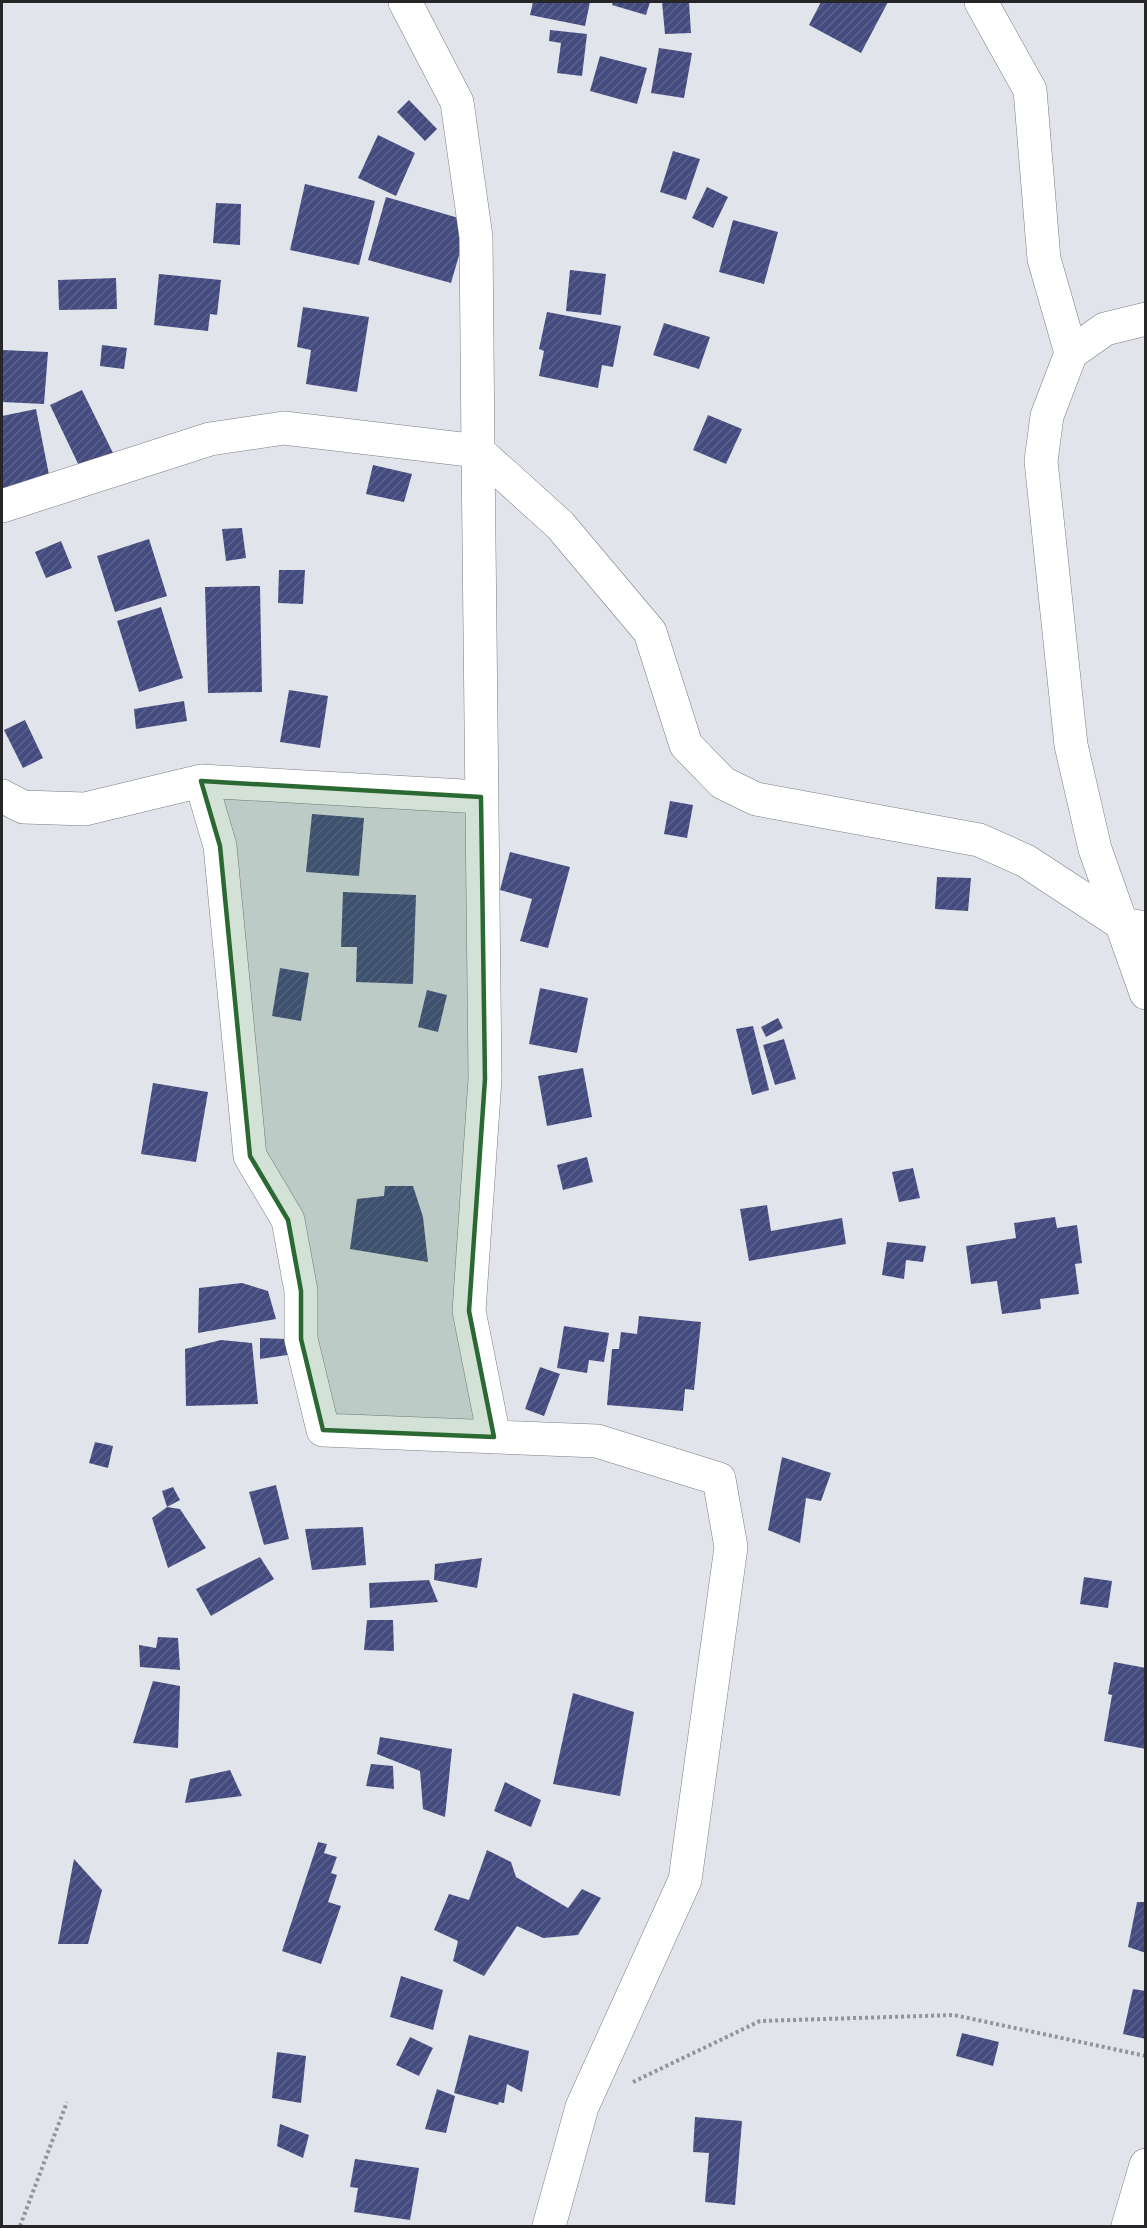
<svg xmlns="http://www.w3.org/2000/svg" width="1147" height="2228" font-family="Mulish,sans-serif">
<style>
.building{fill:url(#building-hatch)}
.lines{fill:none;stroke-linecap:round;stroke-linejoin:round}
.minor-casing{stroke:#7b7d83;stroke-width:34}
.path{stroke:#939499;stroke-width:4;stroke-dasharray:3 3;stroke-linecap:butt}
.minor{stroke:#fff;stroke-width:33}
.marked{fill:#2a6932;fill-opacity:0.2;stroke:#2a6932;stroke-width:4.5;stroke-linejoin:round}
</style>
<defs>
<pattern id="building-hatch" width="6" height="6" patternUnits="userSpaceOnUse" patternTransform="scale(1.5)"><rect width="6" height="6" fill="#444b7e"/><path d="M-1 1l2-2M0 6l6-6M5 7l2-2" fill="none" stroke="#5c628b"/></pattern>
</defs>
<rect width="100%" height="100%" fill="#e2e4eb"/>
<path class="building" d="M 533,2 L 590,2 L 585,26 L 530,15 Z
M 613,2 L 650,2 L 646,15 L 612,5 Z
M 662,2 L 689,2 L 691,33 L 665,34 Z
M 821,2 L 888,2 L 861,53 L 809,25 Z
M 550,30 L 587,34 L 582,76 L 557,73 L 561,43 L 549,41 Z
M 659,48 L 692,53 L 684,98 L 651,93 Z
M 600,56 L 647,68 L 637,104 L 590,91 Z
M 409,100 L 437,129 L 425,141 L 397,112 Z
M 378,135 L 415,153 L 396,196 L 358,178 Z
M 673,151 L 700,159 L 686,200 L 660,192 Z
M 305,184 L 375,201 L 359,265 L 290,250 Z
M 707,187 L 728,197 L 713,228 L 692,218 Z
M 386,197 L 469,221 L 451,283 L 368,260 Z
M 216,203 L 241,204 L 240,245 L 213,243 Z
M 733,220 L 778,232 L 764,284 L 719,272 Z
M 570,270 L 606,274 L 601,315 L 566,311 Z
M 159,274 L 221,280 L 217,315 L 210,314 L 208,331 L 154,325 Z
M 116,278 L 117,309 L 59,310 L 58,280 Z
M 303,307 L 369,317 L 357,392 L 306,384 L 311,350 L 297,347 Z
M 547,312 L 621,326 L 613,367 L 602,365 L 598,388 L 539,376 L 544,351 L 539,349 Z
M 664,323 L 710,337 L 699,369 L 653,355 Z
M 102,345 L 127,348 L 124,369 L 100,366 Z
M 2,350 L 48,352 L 44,404 L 2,402 Z
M 82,390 L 114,455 L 81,470 L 50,405 Z
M 36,409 L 50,480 L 2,490 L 2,416 Z
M 708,415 L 742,429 L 726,464 L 693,450 Z
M 373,465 L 412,474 L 404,502 L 366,494 Z
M 242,528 L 246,558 L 226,561 L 222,529 Z
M 149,539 L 167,596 L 115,612 L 97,556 Z
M 61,541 L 72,568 L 46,578 L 35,552 Z
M 279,570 L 305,570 L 303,604 L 278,603 Z
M 260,586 L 262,692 L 208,693 L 205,587 Z
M 161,607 L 183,678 L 139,692 L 117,621 Z
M 289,690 L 328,696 L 320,748 L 280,742 Z
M 184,701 L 187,721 L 136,729 L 134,709 Z
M 25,720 L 43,758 L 23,768 L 4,730 Z
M 670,801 L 693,805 L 687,838 L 664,834 Z
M 312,814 L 364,818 L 359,876 L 306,872 Z
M 510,852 L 570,867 L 548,948 L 520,941 L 532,899 L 500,890 Z
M 937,877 L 971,878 L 968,911 L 935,909 Z
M 343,892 L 416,895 L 413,984 L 356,982 L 357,947 L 341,947 Z
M 280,968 L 309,973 L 301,1021 L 272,1016 Z
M 540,988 L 588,998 L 577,1053 L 529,1044 Z
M 427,990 L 447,995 L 438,1032 L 418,1027 Z
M 778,1018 L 783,1028 L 766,1037 L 761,1027 Z
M 753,1026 L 769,1090 L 752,1095 L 736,1029 Z
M 784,1039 L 796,1079 L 775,1085 L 763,1045 Z
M 583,1068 L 592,1117 L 547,1126 L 538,1076 Z
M 153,1083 L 208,1092 L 196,1162 L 141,1154 Z
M 587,1157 L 593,1182 L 563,1190 L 557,1165 Z
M 913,1168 L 920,1198 L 899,1202 L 892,1172 Z
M 385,1186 L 413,1186 L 423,1217 L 428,1262 L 350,1249 L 357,1199 L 384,1196 Z
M 767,1205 L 771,1231 L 842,1218 L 846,1244 L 749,1261 L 740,1209 Z
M 1055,1217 L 1057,1228 L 1077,1225 L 1082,1263 L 1075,1264 L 1079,1294 L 1040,1299 L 1041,1309 L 1002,1314 L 997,1281 L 971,1284 L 966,1246 L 1016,1238 L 1014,1223 Z
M 887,1242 L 926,1246 L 923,1262 L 906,1260 L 904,1279 L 882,1275 Z
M 242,1283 L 268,1291 L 276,1319 L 198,1333 L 199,1288 Z
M 639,1316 L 701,1322 L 694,1390 L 685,1389 L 683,1411 L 607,1405 L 612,1349 L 619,1349 L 621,1332 L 637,1334 Z
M 564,1326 L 609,1333 L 604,1362 L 589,1360 L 587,1373 L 557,1368 Z
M 260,1338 L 287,1339 L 294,1354 L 260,1359 Z
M 221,1340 L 252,1343 L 258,1404 L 186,1406 L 185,1349 Z
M 540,1367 L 560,1374 L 544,1416 L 525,1409 Z
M 95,1442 L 113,1446 L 108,1468 L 89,1463 Z
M 782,1457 L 831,1473 L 821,1501 L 806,1498 L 800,1543 L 768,1530 Z
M 276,1485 L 289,1539 L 264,1545 L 249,1492 Z
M 173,1487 L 180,1500 L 167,1507 L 180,1509 L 206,1548 L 168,1568 L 152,1518 L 167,1507 L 162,1491 Z
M 363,1527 L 366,1565 L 312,1570 L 305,1529 Z
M 260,1557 L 274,1579 L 211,1616 L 196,1589 Z
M 482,1558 L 477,1588 L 434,1580 L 435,1564 Z
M 1084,1577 L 1112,1581 L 1108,1608 L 1080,1604 Z
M 429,1580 L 438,1602 L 370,1608 L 369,1583 Z
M 367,1620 L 393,1620 L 394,1651 L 364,1650 Z
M 158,1637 L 178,1638 L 180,1670 L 140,1667 L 139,1645 L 156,1648 Z
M 1114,1662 L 1146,1668 L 1146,1749 L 1104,1741 L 1112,1695 L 1108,1694 Z
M 153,1681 L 180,1686 L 178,1748 L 133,1743 Z
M 573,1693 L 634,1712 L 620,1796 L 553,1784 Z
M 380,1737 L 452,1749 L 445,1817 L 423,1809 L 420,1771 L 377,1754 Z
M 371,1764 L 393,1766 L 394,1789 L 366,1786 Z
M 230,1770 L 242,1796 L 185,1803 L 190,1779 Z
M 505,1782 L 541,1800 L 531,1827 L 494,1811 Z
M 318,1842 L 327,1844 L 324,1853 L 337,1857 L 331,1873 L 337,1875 L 328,1902 L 341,1906 L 321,1964 L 282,1951 Z
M 487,1850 L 511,1862 L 516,1877 L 568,1908 L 582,1889 L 601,1898 L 578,1935 L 543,1938 L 517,1926 L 484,1976 L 453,1961 L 458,1941 L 434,1930 L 449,1894 L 469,1900 Z
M 74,1859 L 102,1890 L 88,1944 L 58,1944 Z
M 1137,1902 L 1146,1902 L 1146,1953 L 1128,1947 Z
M 401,1976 L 443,1990 L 433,2030 L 390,2017 Z
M 1133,1989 L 1146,1991 L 1146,2039 L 1123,2034 Z
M 962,2033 L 999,2042 L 993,2066 L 956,2056 Z
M 469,2035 L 529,2051 L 522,2092 L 507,2084 L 504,2103 L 499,2102 L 498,2105 L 454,2093 Z
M 410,2037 L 433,2048 L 419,2076 L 396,2065 Z
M 277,2052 L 306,2056 L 301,2103 L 272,2098 Z
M 437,2089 L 455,2096 L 446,2133 L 425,2129 Z
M 695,2117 L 742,2121 L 735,2205 L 705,2202 L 709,2153 L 693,2152 Z
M 280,2124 L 309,2135 L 303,2158 L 277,2146 Z
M 355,2159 L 419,2168 L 410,2220 L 354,2212 L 358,2188 L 350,2187 Z"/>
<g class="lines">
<defs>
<path id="minor" d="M 405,2 L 457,102 L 476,237 L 478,451 L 560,525 L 650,632 L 686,745 L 723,783 L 756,799 L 979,840 L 1026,861 L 1122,924 L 1146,928
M 981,2 L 1030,90 L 1044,259 L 1071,353
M 1146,319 L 1105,329 L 1071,353 L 1047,416 L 1041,461 L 1071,745 L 1095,849 L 1146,993
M 2,506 L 210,439 L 284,428 L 478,451 L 485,1079 L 469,1311 L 494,1437
M 201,781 L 220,846 L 250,1156 L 288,1220 L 301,1291 L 301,1339 L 323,1430 L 597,1441 L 719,1479 L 731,1547 L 685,1880 L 582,2107 L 549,2226
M 2,796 L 23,807 L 85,809 L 201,781 L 481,797
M 1128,2226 L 1146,2165"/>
</defs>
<use href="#minor" class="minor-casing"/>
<path class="path" d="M 633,2082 L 760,2021 L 954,2015 L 1146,2056
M 20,2226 L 67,2102"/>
<use href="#minor" class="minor"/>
</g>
<path class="marked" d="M 201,781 L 481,797 L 485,1079 L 469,1311 L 494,1437 L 323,1430 L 301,1339 L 301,1291 L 288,1220 L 250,1156 L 220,846 Z"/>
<rect width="1147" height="2228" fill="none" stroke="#262629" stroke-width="6"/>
</svg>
